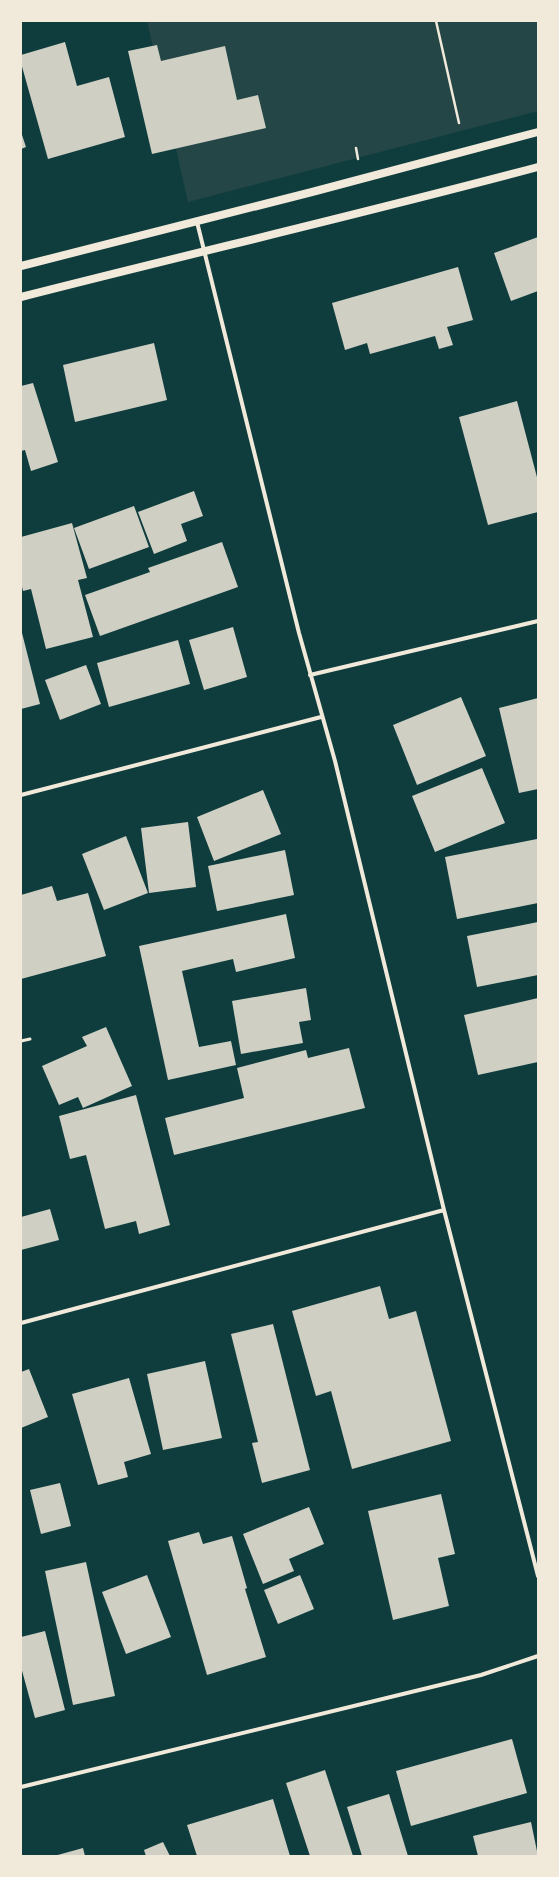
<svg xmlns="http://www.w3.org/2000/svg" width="559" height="1877" font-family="Barlow,sans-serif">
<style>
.green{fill:#244646}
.building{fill:#cfcfc3}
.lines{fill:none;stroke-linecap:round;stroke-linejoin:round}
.path{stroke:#f1e9da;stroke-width:2.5}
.service{stroke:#f1e9da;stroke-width:3}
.minor{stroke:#f1e9da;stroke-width:4}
.secondary{stroke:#f1e9da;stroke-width:8}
</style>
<rect width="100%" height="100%" fill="#0f3d3e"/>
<path class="green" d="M 147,21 L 538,21 L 538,111 L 188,202 Z"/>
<path class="building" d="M 65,42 L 77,86 L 109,77 L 125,137 L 48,159 L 21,63 L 21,55 Z
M 157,45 L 161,61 L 225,46 L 237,100 L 258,95 L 266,128 L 152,154 L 128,51 Z
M 21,132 L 26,147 L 21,149 Z
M 538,237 L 538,291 L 511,301 L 494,253 Z
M 458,267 L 473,320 L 447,327 L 453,345 L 439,349 L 435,336 L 370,354 L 367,343 L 345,350 L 332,303 Z
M 154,343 L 167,400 L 75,422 L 63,365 Z
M 33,383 L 58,462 L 31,471 L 25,450 L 21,451 L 21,386 Z
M 517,401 L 538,481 L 538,512 L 488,525 L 459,417 Z
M 194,491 L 203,516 L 181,524 L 187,541 L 154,554 L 138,512 Z
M 134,506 L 149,547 L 89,569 L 74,528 Z
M 72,523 L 87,578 L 78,580 L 93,637 L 46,649 L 31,589 L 23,591 L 21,583 L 21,537 Z
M 222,542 L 238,587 L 100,636 L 85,595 L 150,572 L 148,568 Z
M 233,627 L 247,677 L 204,690 L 189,640 Z
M 21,629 L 40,704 L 21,709 Z
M 178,640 L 190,684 L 109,707 L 97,663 Z
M 86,665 L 101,704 L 60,720 L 45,680 Z
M 461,697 L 486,756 L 417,785 L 393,725 Z
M 538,698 L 538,789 L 519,793 L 499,708 Z
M 482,768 L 505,823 L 435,852 L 412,796 Z
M 263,790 L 281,834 L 214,861 L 197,817 Z
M 188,822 L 196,887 L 149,893 L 141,828 Z
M 126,836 L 148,893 L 104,910 L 82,854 Z
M 537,839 L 538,903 L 457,919 L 445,857 Z
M 285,850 L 294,895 L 217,911 L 208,866 Z
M 52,886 L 57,901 L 88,893 L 106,956 L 21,979 L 21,895 Z
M 286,914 L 295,958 L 236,972 L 233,959 L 182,971 L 199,1047 L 231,1041 L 236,1065 L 168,1080 L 139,946 Z
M 538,922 L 538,975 L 477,987 L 467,936 Z
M 306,988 L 311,1020 L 299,1022 L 303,1043 L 241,1054 L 232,1001 Z
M 538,998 L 538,1062 L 478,1075 L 464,1015 Z
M 106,1027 L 132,1086 L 83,1108 L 78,1097 L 59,1105 L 42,1066 L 87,1046 L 82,1037 Z
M 349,1048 L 365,1108 L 174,1155 L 165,1118 L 244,1098 L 237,1068 L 306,1050 L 308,1058 Z
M 136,1095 L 170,1225 L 139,1234 L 136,1221 L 105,1229 L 86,1155 L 70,1159 L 59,1116 Z
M 50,1209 L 59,1240 L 21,1250 L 21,1217 Z
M 380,1286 L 389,1319 L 416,1311 L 451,1441 L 352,1469 L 331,1391 L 316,1396 L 292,1311 Z
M 273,1324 L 310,1470 L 262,1483 L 252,1443 L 258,1442 L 231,1334 Z
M 205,1361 L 222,1438 L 163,1450 L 147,1374 Z
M 29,1369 L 48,1417 L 21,1428 L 21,1372 Z
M 129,1378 L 151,1454 L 124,1462 L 128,1477 L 98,1485 L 72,1394 Z
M 60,1483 L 71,1526 L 41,1534 L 30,1490 Z
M 441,1494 L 455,1554 L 438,1558 L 449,1606 L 393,1620 L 368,1511 Z
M 309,1507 L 324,1544 L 289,1559 L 294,1571 L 263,1584 L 243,1534 Z
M 199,1532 L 203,1544 L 232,1536 L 247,1588 L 245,1589 L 266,1657 L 207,1675 L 168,1541 Z
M 86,1562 L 115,1696 L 73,1705 L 45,1571 Z
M 147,1575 L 171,1637 L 126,1654 L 102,1592 Z
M 300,1575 L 314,1609 L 278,1624 L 264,1590 Z
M 45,1631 L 65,1710 L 35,1718 L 21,1667 L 21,1637 Z
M 512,1739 L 527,1793 L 411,1826 L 396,1771 Z
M 325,1770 L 353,1856 L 310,1856 L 286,1783 Z
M 389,1794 L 408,1856 L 362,1856 L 347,1807 Z
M 273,1799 L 290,1856 L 197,1856 L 187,1825 Z
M 531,1822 L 538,1856 L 478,1856 L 473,1836 Z
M 163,1842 L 170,1856 L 146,1856 L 144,1850 Z
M 83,1848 L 85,1856 L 54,1856 Z"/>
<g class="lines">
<path class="path" d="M 436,21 L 459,123
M 356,148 L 358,159"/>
<path class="service" d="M 21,1041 L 30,1039"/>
<path class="minor" d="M 197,222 L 299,633 L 335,761 L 444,1210 L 538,1576
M 310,675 L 538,621
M 21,795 L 321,717
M 21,1323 L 444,1210
M 21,1787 L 481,1675 L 538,1656"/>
<path class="secondary" d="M 21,266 L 312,192 L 538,132
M 21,297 C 193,253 366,213 538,167"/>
</g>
<rect width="559" height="1877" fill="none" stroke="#f1e9da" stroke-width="44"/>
</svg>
